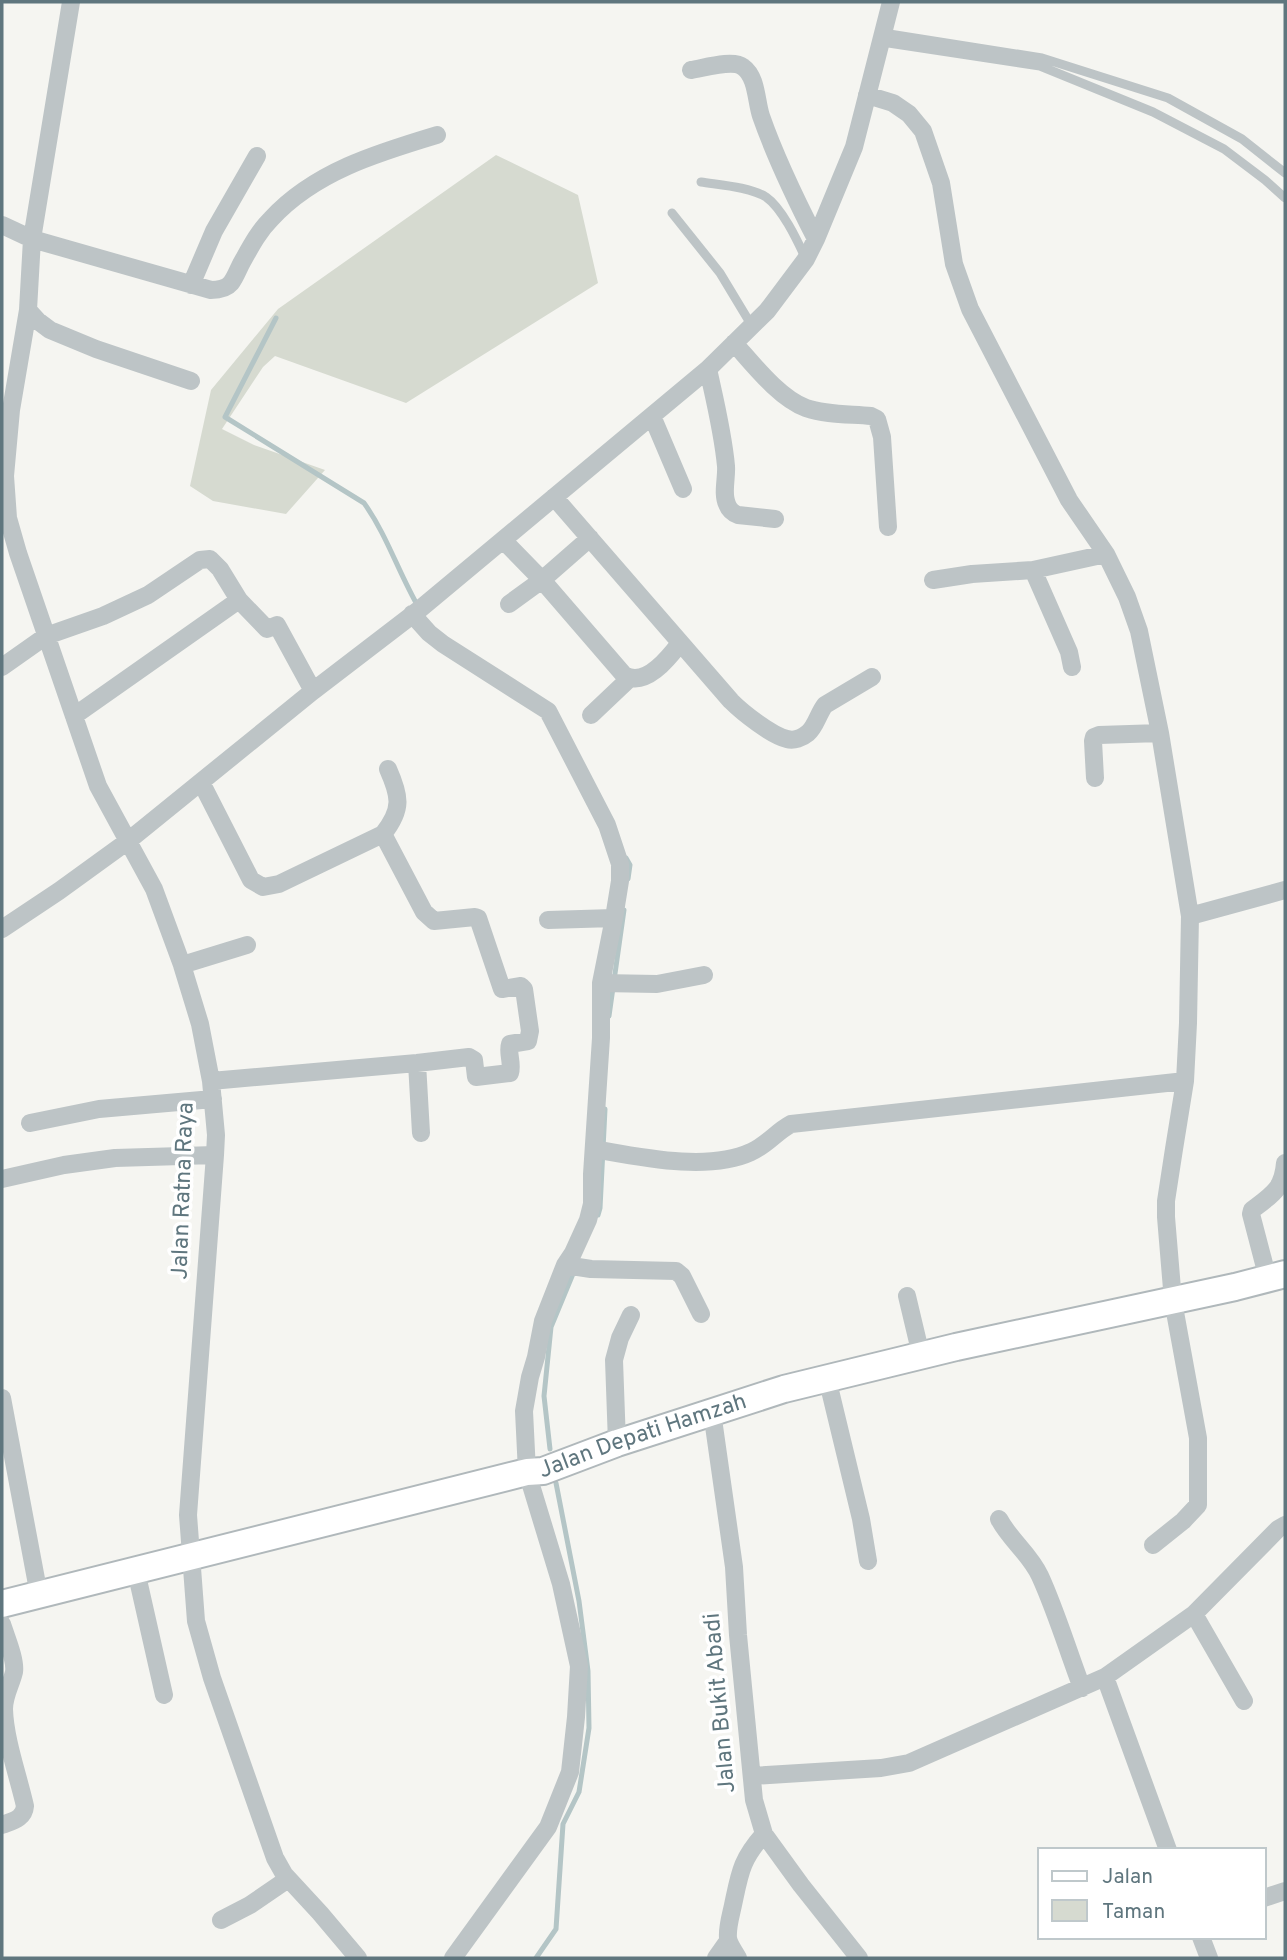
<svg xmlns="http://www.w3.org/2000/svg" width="1287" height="1960" font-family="Overpass,sans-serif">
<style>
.green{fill:#d6dad0}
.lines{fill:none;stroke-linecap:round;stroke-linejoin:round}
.stream{stroke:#b4c5c6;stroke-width:5}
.secondary-casing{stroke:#b0b8bb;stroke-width:30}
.service{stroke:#bdc4c6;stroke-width:9}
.minor{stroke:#bdc4c6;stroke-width:18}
.secondary{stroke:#fff;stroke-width:26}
.labels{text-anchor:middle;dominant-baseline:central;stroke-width:7;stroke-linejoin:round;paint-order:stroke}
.street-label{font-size:23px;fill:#5f767e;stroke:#fff}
</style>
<rect width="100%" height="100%" fill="#f5f5f1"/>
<path class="green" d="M 496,155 L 578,195 L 598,283 L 406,403 L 275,356 L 263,367 L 222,429 L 254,445 L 325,470 L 286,514 L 213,501 L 190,486 L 211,390 L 278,309 Z"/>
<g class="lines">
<path class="stream" d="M 276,318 L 225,417 L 364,503 C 387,535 399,574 419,608
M 626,858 L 630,865 L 628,879
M 609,1016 L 624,910
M 598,1215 L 600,1208 L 605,1109
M 550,1449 L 544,1396 L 551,1327 L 575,1269
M 536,1958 L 556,1929 L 563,1824 L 579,1792 L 589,1728 L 588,1671 L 579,1601 L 556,1483"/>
<defs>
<g id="secondary">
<path id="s1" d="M 2,1604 L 527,1472 L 543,1471 L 617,1443 L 784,1389 L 956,1347 L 1235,1287 L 1285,1274"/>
</g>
</defs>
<use href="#secondary" class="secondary-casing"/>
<path class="service" d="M 883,33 L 1042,58 L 1168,98 L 1242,139 L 1285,173
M 882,42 L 1040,66 L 1153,112 L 1224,149 L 1265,180 L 1285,198
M 701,182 C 720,185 750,187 766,197 C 782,208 797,240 805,257
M 672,213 L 720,273 L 752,326"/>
<path class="minor" d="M 71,2 L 32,239 L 28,310 L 11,410 L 5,476 L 8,518 L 18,553 L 98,786 L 154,889 L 182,965 L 200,1024 L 211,1081 L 216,1135 L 215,1155 L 188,1515 L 196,1621 L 212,1678 L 275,1858 L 284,1874 L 320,1913 L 358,1958
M 691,70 C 704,68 733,59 743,67 C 757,77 756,101 761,116 C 776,159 796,200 816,239
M 867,95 L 893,103 L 909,114 L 923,131 L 941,183 L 954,264 L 970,309 L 1069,500 L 1106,554 L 1127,597 L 1139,631 L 1160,733 L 1190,916 L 1188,1023 L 1185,1081 L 1174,1149 L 1166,1201 L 1166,1217 L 1173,1301 L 1198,1438 L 1198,1505 L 1183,1521 L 1153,1545
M 2,225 L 32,239 L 211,290 C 219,290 226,289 231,283 C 235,278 238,270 241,264 C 250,248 258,232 271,219 C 314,172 377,153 437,135
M 191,285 L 214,231 L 257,156
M 28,310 L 38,321 L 50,330 L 96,349 L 191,381
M 734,343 C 753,364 779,398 806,408 C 826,415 850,414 871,416 L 877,419 L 882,437 L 888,527
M 708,369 C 715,401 723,433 726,466 C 727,478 722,493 727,504 C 729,510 733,513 738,515 L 775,519
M 652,416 L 683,489
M 554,497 L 731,701 C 743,713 771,735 787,739 C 794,741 802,738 808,733 C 816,726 818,714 825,705 L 872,677
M 503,540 L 542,580 L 624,675 C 645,688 668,659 680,643
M 1033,570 L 1069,652 L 1072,667
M 933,580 L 972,574 L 1033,570 L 1106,554
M 509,604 L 542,580 L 590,538
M 412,614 L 429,633 L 443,644 L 548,711 L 607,825 L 620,864 L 620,881 L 614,918 L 601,983 L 601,1038 L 592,1174 L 592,1204 L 588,1220 L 573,1253 L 565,1265 L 543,1321 L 536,1357 L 530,1377 L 524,1411 L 527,1472 L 561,1584 L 579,1666 L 576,1717 L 570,1772 L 548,1827 L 453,1958
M 2,667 L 46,636 L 103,616 L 148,595 L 200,560 L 210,559 L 220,569 L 239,600 L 267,629 L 277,625 L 313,691
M 591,715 L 629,679
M 74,716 L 239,600
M 1095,778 L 1093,741 L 1094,737 L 1099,735 L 1160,733
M 201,782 L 251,880 L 263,887 L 279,884 L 383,834 C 403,809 400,796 388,769
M 1190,916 L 1285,890
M 548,920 L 614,918
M 2,929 L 59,891 L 128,841 L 313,691 L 420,609 L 708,369 L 767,311 L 806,259 L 816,239 L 854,147 L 891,2
M 182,965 L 247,945
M 601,983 L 657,984 L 704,975
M 417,1063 L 421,1133
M 211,1081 L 417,1063 L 469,1057 L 474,1060 L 476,1077 L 510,1073 C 513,1063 507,1053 510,1044 L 528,1041 L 530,1031 L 524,989 L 521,986 L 502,989 L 478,918 L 475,917 L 434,921 L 424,912 L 383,834
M 30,1123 L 99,1109 L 213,1099
M 594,1149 C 640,1157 708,1172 751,1152 C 767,1145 776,1132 791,1124 L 1185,1081
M 2,1179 L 64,1165 L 115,1158 L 215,1155
M 565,1265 L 591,1269 L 676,1271 L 682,1276 L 701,1314
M 1268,1279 L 1251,1214 L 1252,1210 C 1272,1195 1283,1189 1285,1163
M 907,1296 L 921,1355
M 827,1378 L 861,1519 L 868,1561
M 2,1398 L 39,1595
M 712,1412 L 734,1567 L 738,1635 L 754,1800 L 764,1834 L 801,1885 L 859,1958
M 617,1443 L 614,1360 L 620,1338 L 631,1315
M 999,1519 C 1010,1540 1030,1554 1040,1576 C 1056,1611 1068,1651 1082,1688
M 136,1571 L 164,1695
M 1194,1614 L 1244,1701
M 2,1624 C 6,1637 16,1660 14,1672 C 11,1685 4,1695 4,1709 C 5,1740 18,1775 25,1806 C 24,1819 12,1821 2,1825
M 1105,1677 L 1168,1850
M 752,1776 L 881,1768 L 909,1763 L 1105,1677 L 1194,1614 L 1278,1529 L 1285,1525
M 1264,1898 L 1285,1891
M 221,1920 L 250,1905 L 288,1879
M 1201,1937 L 1209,1958
M 716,1958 L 728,1941
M 738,1958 C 735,1952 729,1945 728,1938 C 727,1927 731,1915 733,1905 C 740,1872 741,1860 764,1834"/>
<use href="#secondary" class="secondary"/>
</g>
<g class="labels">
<g class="street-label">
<text transform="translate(184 1191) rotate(-88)">Jalan Ratna Raya</text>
<text stroke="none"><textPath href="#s1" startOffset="663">Jalan Depati Hamzah</textPath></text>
<text transform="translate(721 1703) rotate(-95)">Jalan Bukit Abadi</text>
</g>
</g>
<rect width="1287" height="1960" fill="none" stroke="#5f767e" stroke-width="7"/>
<rect x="1038" y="1848" width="228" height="91" fill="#ffffff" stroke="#bfc8cb" stroke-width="2"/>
<rect x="1052" y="1871" width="35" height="10" fill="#ffffff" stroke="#bfc8cb" stroke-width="2"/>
<text x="1102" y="1883" font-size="21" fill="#5f767e">Jalan</text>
<rect x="1052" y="1900" width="35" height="21" fill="#d6dad0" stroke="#bfc8cb" stroke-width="2"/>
<text x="1102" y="1918" font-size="21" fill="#5f767e">Taman</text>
</svg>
